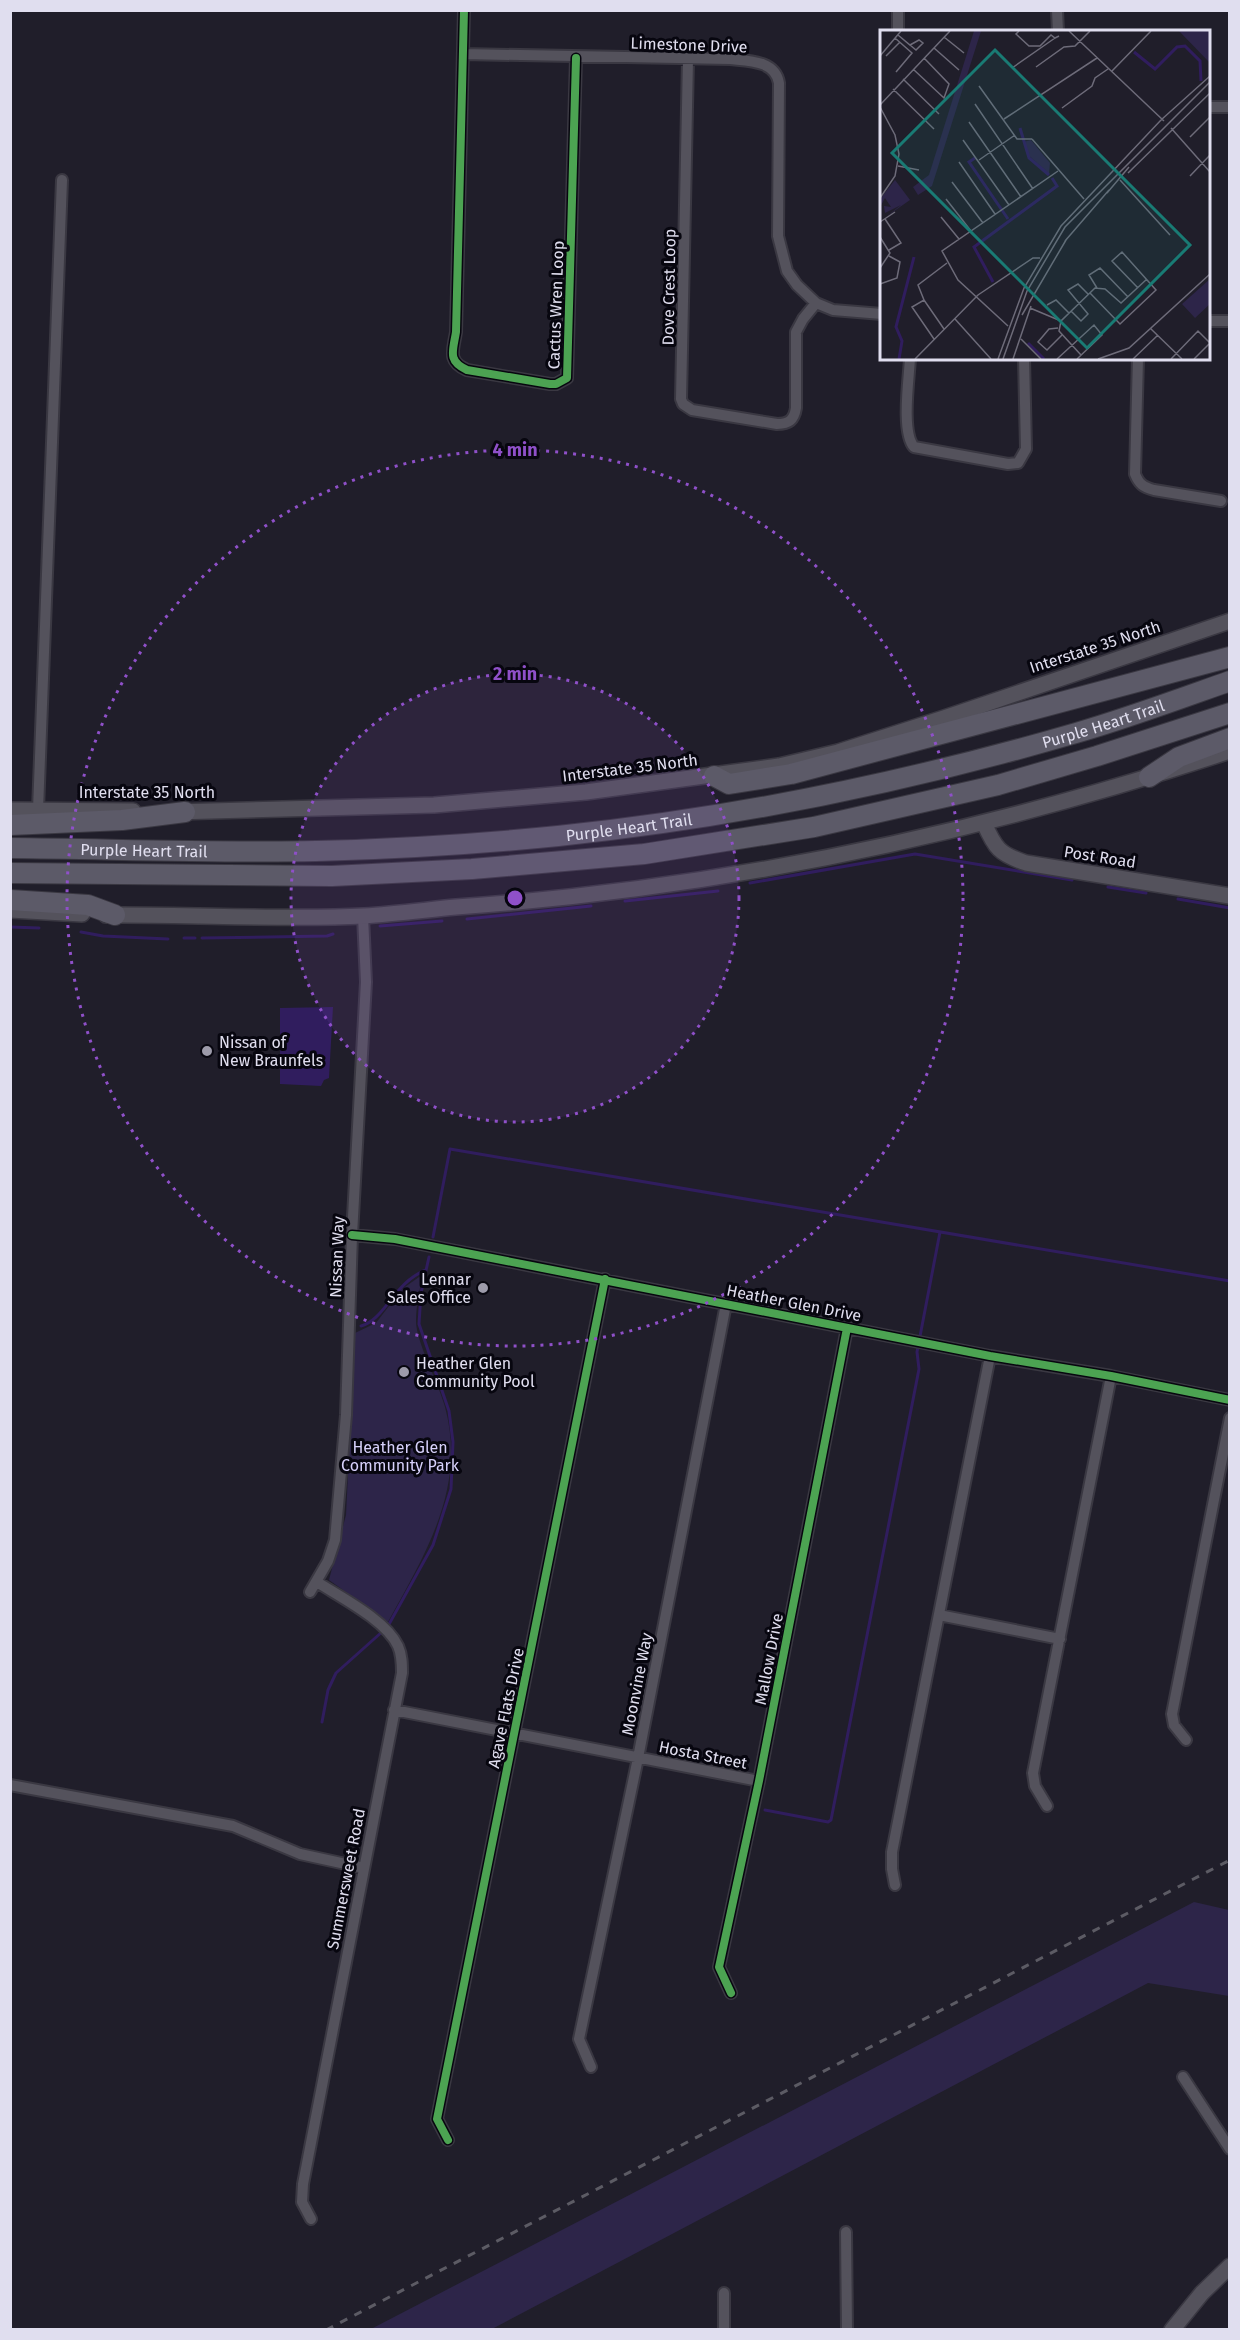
<svg xmlns="http://www.w3.org/2000/svg" width="1240" height="2340" font-family="'Fira Sans',sans-serif">
<style>
.green{fill:#2d2549}
.water{fill:#301d5e}
.lines{fill:none;stroke-linecap:round;stroke-linejoin:round}
.stream{stroke:#301d5e;stroke-width:3}
.street-casing{stroke:#3a3842;stroke-width:14}
.secondary-casing{stroke:#3a3842;stroke-width:18}
.highway-casing{stroke:#3a3842;stroke-width:22}
.street{stroke:#54525c;stroke-width:10}
.secondary{stroke:#54525c;stroke-width:15}
.highway{stroke:#5c5a68;stroke-width:20}
.rail{stroke:#5c5b64;stroke-width:3;stroke-dasharray:8 8;stroke-linecap:butt}
.cycleway-casing{stroke:#07060f;stroke-width:11}
.cycleway{stroke:#4ca352;stroke-width:8}
.ring{fill:none;stroke:#8f50c9;stroke-width:3;stroke-dasharray:3 6}
.poi-dot{fill:#9d9baa;stroke:#07060f;stroke-width:2}
.labels{text-anchor:middle;dominant-baseline:central;stroke-width:6;stroke-linejoin:round;paint-order:stroke}
.street-label{font-size:16px;fill:#e0deef;stroke:#07060f}
.poi-label{font-size:16px;fill:#e0deef;stroke:#07060f;text-anchor:start}
.park-label{font-size:16px;fill:#d7d1fb;stroke:#07060f}
.inset-river{fill:none;stroke:#301d5e;stroke-width:3}
.inset-road{fill:none;stroke:#6d6b79;stroke-width:1.5}
.view{fill:#197b74;fill-opacity:0.15;stroke:#197b74;stroke-width:3}
.inset-edge{fill:none;stroke:#e0deef;stroke-width:3}
.centre{fill:#8f50c9;stroke:#07060f;stroke-width:3}
.ring-label{font-size:18px;text-anchor:middle;font-weight:bold;fill:#8f50c9;stroke:#07060f;stroke-width:6;stroke-linejoin:round;paint-order:stroke}
</style>
<rect width="100%" height="100%" fill="#201e2a"/>
<path class="green" d="M 422,1275 C 420,1290 416,1306 416,1321 C 416,1342 439,1384 445,1407 C 467,1488 425,1554 388,1622 L 329,1580 L 346,1515 L 355,1333 L 376,1323 L 402,1289 Z
M 1194,1902 L 1229,1910 L 1229,1996 L 1148,1983 L 492,2329 L 371,2329 Z"/>
<path class="water" d="M 333,1007 L 329,1078 L 324,1080 L 321,1086 L 280,1084 L 280,1008 Z"/>
<g class="lines">
<path class="stream" d="M 750,883 L 915,854 L 1072,880
M 1108,887 L 1146,893
M 1178,899 L 1230,908
M 625,901 L 718,891
M 467,919 L 591,906
M 380,926 L 442,921
M 10,927 L 39,928
M 81,932 L 103,936 L 168,939
M 184,938 L 195,938
M 202,938 L 327,936 L 333,934
M 433,1237 L 450,1149 L 1230,1281
M 361,1326 C 385,1320 394,1282 426,1270
M 388,1626 L 433,1545 L 451,1489 L 453,1442 L 449,1411 L 419,1324 L 421,1293 L 429,1257
M 322,1722 L 328,1690 L 336,1673 L 383,1631
M 765,1810 L 828,1822 L 831,1820 L 919,1369 L 917,1352 L 940,1232"/>
<defs>
<path id="street" d="M 464,10 L 456,332 C 453,351 447,361 467,370 L 550,384 L 556,384 L 567,378 L 576,58
M 1057,10 L 1058,32
M 898,32 L 898,10
M 463,54 L 730,59 C 748,61 775,60 779,83 L 778,236 L 787,271 L 797,285 L 816,303 L 833,310 L 882,314
M 688,59 L 681,399 L 683,404 L 692,410 L 777,424 C 789,424 794,420 796,408 L 796,332 L 803,319 L 816,303
M 1208,107 L 1230,107
M 1208,321 L 1230,321
M 910,358 C 909,379 901,432 914,447 L 1008,464 L 1018,463 L 1026,449 L 1024,358
M 1138,358 L 1135,474 C 1139,484 1143,487 1154,490 L 1221,501
M 38,810 L 62,180
M 352,1235 L 395,1239 L 990,1356 L 1111,1376 L 1230,1400
M 310,1592 L 328,1561 L 335,1540 L 346,1415 L 352,1235 L 366,982 L 363,916
M 939,1615 L 1060,1639
M 394,1710 L 759,1781
M 1186,1740 L 1174,1725 L 1172,1714 L 1230,1418
M 10,1785 L 233,1826 L 300,1854 L 364,1868
M 1047,1806 L 1035,1786 L 1033,1773 L 1111,1376
M 895,1885 L 892,1869 L 892,1852 L 990,1356
M 731,1993 L 719,1967 L 759,1781 L 847,1328
M 591,2067 L 579,2039 L 638,1758 L 726,1304
M 1183,2077 L 1230,2149
M 448,2140 L 437,2119 L 605,1279
M 311,2219 L 302,2202 L 303,2184 L 402,1673 C 402,1664 402,1655 398,1646 C 386,1620 340,1597 317,1582
M 846,2232 L 847,2330
M 724,2293 L 724,2330"/>
<path id="secondary" d="M 10,810 L 133,811
M 175,812 L 434,805 L 586,792 L 779,766 L 838,752 L 944,718 L 1230,621
M 984,823 C 995,848 999,854 1026,863 L 1230,896
M 10,910 L 82,914
M 106,915 C 192,914 278,920 364,916 C 395,914 425,910 456,907 C 720,889 978,834 1230,751
M 1172,2330 L 1202,2293 L 1230,2266"/>
<g id="highway">
<path d="M 714,776 L 729,784 L 791,774 L 1230,657"/>
<path d="M 1149,777 L 1179,757 L 1230,738"/>
<path d="M 10,825 L 122,820 L 185,812"/>
<path id="s1" d="M 10,848 C 112,849 214,853 316,851 C 396,849 478,844 558,836 C 733,818 907,782 1076,733 C 1128,718 1179,699 1230,681"/>
<path d="M 10,873 L 332,876 L 472,869 L 644,854 L 814,827 L 998,785 L 1097,756 L 1230,713"/>
<path d="M 10,900 L 88,905 L 115,915"/>
</g>
</defs>
<use href="#street" class="street-casing"/>
<use href="#secondary" class="secondary-casing"/>
<use href="#highway" class="highway-casing"/>
<use href="#street" class="street"/>
<use href="#secondary" class="secondary"/>
<use href="#highway" class="highway"/>
<path class="rail" d="M 326,2330 L 1230,1860"/>
<defs>
<path id="cycleway" d="M 464,10 L 456,332 C 453,351 447,361 467,370 L 550,384 L 556,384 L 567,378 L 576,58
M 352,1235 L 395,1239 L 990,1356 L 1111,1376 L 1230,1400
M 731,1993 L 719,1967 L 759,1781 L 847,1328
M 448,2140 L 437,2119 L 605,1279"/>
</defs>
<use href="#cycleway" class="cycleway-casing"/>
<use href="#cycleway" class="cycleway"/>
</g>
<circle cx="515" cy="898" r="224" fill="#8f50c9" fill-opacity=".12"/>
<g class="ring">
<circle cx="515" cy="898" r="224"/>
<circle cx="515" cy="898" r="448"/>
</g>
<g class="poi-dot">
<circle cx="207" cy="1051" r="6"/>
<circle cx="483" cy="1288" r="6"/>
<circle cx="404" cy="1372" r="6"/>
</g>
<g class="labels">
<g class="street-label">
<text transform="translate(689 45) rotate(2)">Limestone Drive</text>
<text transform="translate(669 287) rotate(-89)">Dove Crest Loop</text>
<text transform="translate(556 305) rotate(-88)">Cactus Wren Loop</text>
<text transform="translate(1095 647) rotate(-18)">Interstate 35 North</text>
<text stroke="none"><textPath href="#s1" startOffset="1106">Purple Heart Trail</textPath></text>
<text transform="translate(630 768) rotate(-7)">Interstate 35 North</text>
<text x="147" y="792">Interstate 35 North</text>
<text stroke="none"><textPath href="#s1" startOffset="620">Purple Heart Trail</textPath></text>
<text stroke="none"><textPath href="#s1" startOffset="134">Purple Heart Trail</textPath></text>
<text transform="translate(1100 857) rotate(9)">Post Road</text>
<text transform="translate(337 1257) rotate(-88)">Nissan Way</text>
<text transform="translate(794 1303) rotate(11)">Heather Glen Drive</text>
<text transform="translate(769 1659) rotate(-79)">Mallow Drive</text>
<text transform="translate(637 1684) rotate(-79)">Moonvine Way</text>
<text transform="translate(506 1708) rotate(-78)">Agave Flats Drive</text>
<text transform="translate(703 1755) rotate(11)">Hosta Street</text>
<text transform="translate(346 1879) rotate(-79)">Summersweet Road</text>
</g>
<g class="poi-label">
<text x="219" y="1042">Nissan of<tspan x="219" dy="18">New Braunfels</tspan></text>
<text x="471" y="1279" text-anchor="end">Lennar<tspan x="471" dy="18">Sales Office</tspan></text>
<text x="416" y="1363">Heather Glen<tspan x="416" dy="18">Community Pool</tspan></text>
</g>
<g class="park-label">
<text x="400" y="1447">Heather Glen<tspan x="400" dy="18">Community Park</tspan></text>
</g>
</g>
<g transform="translate(880 30)">
<rect width="330" height="330" fill="#201e2a"/>
<path d="M 94,1 L 101,1 L 52,156 L 38,165 L 33,157 L 49,145 ZM 299,1 L 330,1 L 330,33 ZM 151,110 L 170,133 L 169,144 L 147,124 L 143,112 ZM 15,150 L 30,170 L 7,186 L 21,175 L 5,183 L 4,176 L 11,177 L 5,168 L 0,177 L 0,169 ZM 330,249 L 330,274 L 315,288 L 302,274 Z" fill="#2d2549"/>
<path class="inset-river" d="M 254,22 L 275,39 L 297,17 L 305,16 L 320,31 L 321,51M 140,98 L 149,128 L 169,145M 95,128 L 89,132 L 128,189M 113,252 L 94,217 L 177,156 L 172,148M 148,313 L 164,329M 19,329 L 22,311 L 16,297 L 34,227"/>
<path class="inset-road" d="M 139,1 L 136,4 L 149,16 L 160,16 L 171,5 L 175,8 L 179,6M 189,1 L 284,91M 18,5 L 30,15 L 39,10 L 43,13 L 36,20 L 30,15M 64,7 L 84,23M 15,8 L 32,23 L 16,42M 54,18 L 79,40M 0,26 L 21,1M 6,26 L 20,12M 156,37 L 184,17 L 195,16 L 210,1M 132,38 L 175,8M 33,39 L 64,68 L 69,54 L 44,28M 232,41 L 271,1M 23,49 L 59,84M 99,56 L 137,109 L 152,109M 13,59 L 54,99M 95,74 L 153,159M 0,75 L 70,1M 0,77 L 15,105 L 19,124 L 15,146 L 0,168M 182,78 L 212,56 L 215,48 L 228,39M 124,89 L 217,28M 89,92 L 141,167M 291,98 L 330,142M 310,107 L 330,87M 152,109 L 204,169M 83,110 L 129,175M 99,130 L 135,105M 79,132 L 115,184M 18,136 L 39,140M 248,143 L 330,63M 310,146 L 330,125M 240,150 L 290,205M 72,152 L 103,193M 227,163 L 249,137M 66,169 L 91,201M 61,187 L 79,209M 5,189 L 21,213 L 9,220M 0,192 L 15,182M 0,207 L 10,223 L 0,238M 185,211 L 229,160M 0,254 L 17,248 L 20,232 L 9,226M 217,258 L 209,245 L 220,238 L 248,267M 210,263 L 240,294 L 276,260 L 242,222 L 232,231 L 258,258M 44,270 L 38,255 L 67,233M 167,275 L 176,270 L 189,283M 150,278 L 181,291M 191,281 L 201,291 L 208,284 L 188,260 L 198,254 L 208,264M 142,285 L 186,210M 75,289 L 111,329M 128,296 L 78,250 L 62,221 L 178,141M 178,298 L 169,299 L 158,312 L 167,320 L 182,305M 270,298 L 302,329M 54,309 L 32,277 L 44,270 L 64,299M 141,309 L 161,329M 201,325 L 179,301 L 181,291 L 215,258 L 225,259 L 241,273 L 267,249M 35,329 L 98,265 L 153,228 L 160,228M 118,329 L 144,258 L 181,196 L 281,90 L 330,46M 123,329 L 147,261 L 185,197 L 330,52M 133,329 L 151,276M 177,329 L 214,295 L 222,305 L 197,329M 218,329 L 249,318 L 330,244M 253,329 L 278,305M 291,329 L 318,301 L 330,313 L 314,329"/>
<path class="view" d="M 115,20 L 310,215 L 207,318 L 12,123 Z"/>
<rect width="330" height="330" class="inset-edge"/>
</g>
<circle cx="515" cy="898" r="9" class="centre"/>
<g class="ring-label">
<text x="515" y="456">4 min</text>
<text x="515" y="680">2 min</text>
</g>
<rect width="1240" height="2340" fill="none" stroke="#e0deef" stroke-width="24"/>
</svg>
